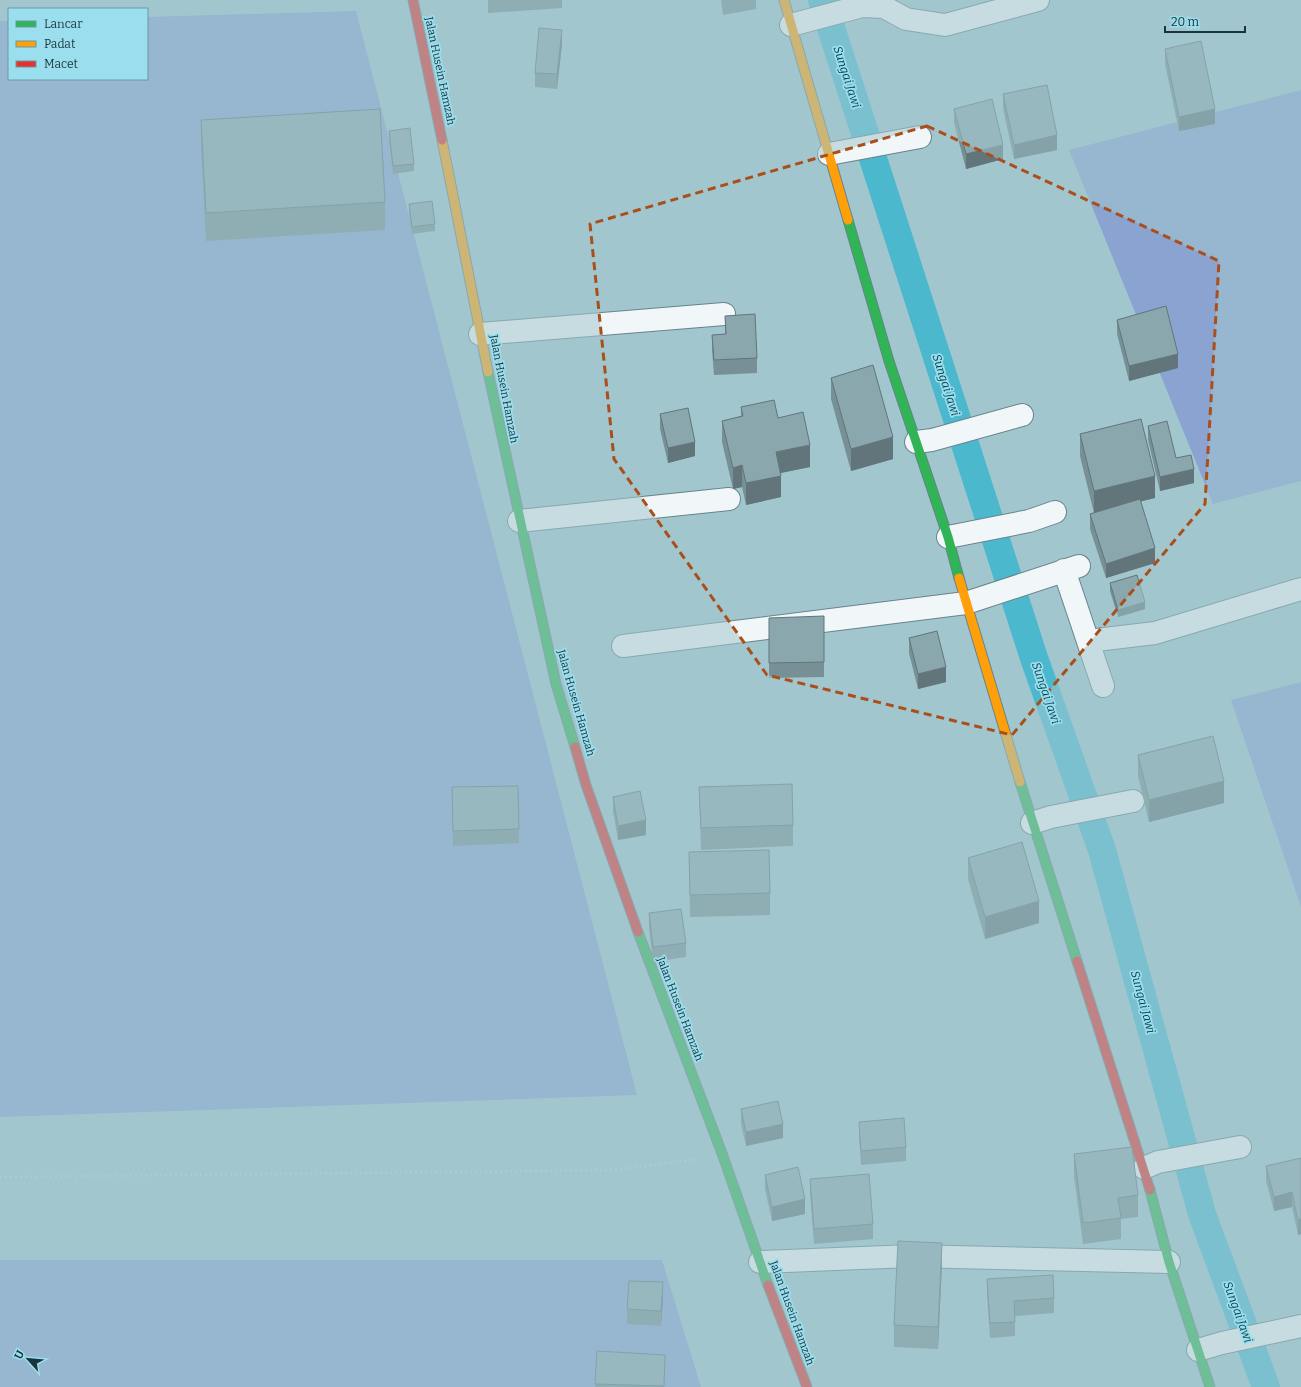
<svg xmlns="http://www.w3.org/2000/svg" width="1301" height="1387" font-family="Bitter,serif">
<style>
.forest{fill:#8ba3d1}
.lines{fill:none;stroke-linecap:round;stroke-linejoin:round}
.canal{stroke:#4bb8ce;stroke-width:28}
.street-casing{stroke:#67848a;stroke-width:24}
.fast-casing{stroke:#67848a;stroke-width:11}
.slow-casing{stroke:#67848a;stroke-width:11}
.jam-casing{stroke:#67848a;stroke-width:11}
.path{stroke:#c1cdd0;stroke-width:2.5;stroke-dasharray:2 3;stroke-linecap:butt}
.street{stroke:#f1f6f8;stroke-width:22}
.fast{stroke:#30b455;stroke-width:9}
.slow{stroke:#ff9f0a;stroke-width:9}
.jam{stroke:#e5322d;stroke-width:9}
.wall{fill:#779096}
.shaded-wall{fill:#61757a}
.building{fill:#8aa7ae;stroke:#61757a}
.marked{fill:none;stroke:#aa4e1a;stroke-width:3;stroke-dasharray:8 5;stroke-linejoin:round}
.labels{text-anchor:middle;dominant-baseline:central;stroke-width:3.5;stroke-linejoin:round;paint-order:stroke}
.street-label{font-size:11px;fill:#19343b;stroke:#9bdeee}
.water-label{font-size:12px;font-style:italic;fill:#023f4b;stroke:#9bdeee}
</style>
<rect width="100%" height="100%" fill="#a2c6ce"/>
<path class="forest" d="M 356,11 L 637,1095 L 0,1117 L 0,21 L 9,21 L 9,79 L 147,79 L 147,17 Z
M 1301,90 L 1301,481 L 1213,504 L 1069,150 Z
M 1301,682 L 1301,907 L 1231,700 Z
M 0,1260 L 662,1260 L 701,1387 L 0,1387 Z"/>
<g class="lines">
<path class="canal" d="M 822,0 L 1034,658 L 1102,850 L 1202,1214 L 1266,1387"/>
<defs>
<path id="street" d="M 791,25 L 862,6 L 884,7 L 906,19 L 945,25 L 1038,0
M 829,154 L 920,137
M 480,334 L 724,314
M 916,442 L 932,440 L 1022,415
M 519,521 L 729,499
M 948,537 L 1029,521 L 1055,512
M 1064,570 L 1103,686
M 1088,641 L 1155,633 L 1301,589
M 623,646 L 966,603 L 1079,566
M 1032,823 L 1051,817 L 1133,801
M 1144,1168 L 1158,1162 L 1240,1147
M 760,1262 L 911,1256 L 1169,1262
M 1198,1350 L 1222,1343 L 1301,1326"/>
<path id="fast" d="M 848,220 L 889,361 L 948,537 L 959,578
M 488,372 L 556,684 L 575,747
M 1020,782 L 1077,961
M 638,932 L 723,1156 L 768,1285
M 1150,1190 L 1169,1262 L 1210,1387"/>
<path id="slow" d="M 784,0 L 848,220
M 442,140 L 488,372
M 959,578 L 1020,782"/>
<path id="jam" d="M 413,0 L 442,140
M 575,747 L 586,785 L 638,932
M 1077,961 L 1150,1190
M 768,1285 L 807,1387"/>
</defs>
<use href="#street" class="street-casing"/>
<use href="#fast" class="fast-casing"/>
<use href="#slow" class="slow-casing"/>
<use href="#jam" class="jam-casing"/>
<path class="path" d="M 0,1177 L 616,1170 L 697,1159"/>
<use href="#street" class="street"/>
<use href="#fast" class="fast"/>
<use href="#slow" class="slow"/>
<use href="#jam" class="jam"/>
</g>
<path class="wall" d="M 488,0 L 562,0 L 562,8 L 488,13 Z
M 721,0 L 756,0 L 756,9 L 723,15 Z
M 562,44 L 557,89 L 535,87 L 535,73 Z
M 1165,49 L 1215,124 L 1179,131 L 1165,64 Z
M 1003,94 L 1057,150 L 1014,159 L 1003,109 Z
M 954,109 L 1003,159 L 966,169 L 954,123 Z
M 201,120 L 385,202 L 385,230 L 206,241 L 201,148 Z
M 389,131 L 414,164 L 414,171 L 393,174 L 389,138 Z
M 409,204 L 435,224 L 435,231 L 412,234 L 409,211 Z
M 725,316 L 757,358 L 757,373 L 714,375 L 712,350 L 712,335 L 725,334 Z
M 1117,320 L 1178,368 L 1129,381 L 1117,334 Z
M 831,378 L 893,459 L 851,471 L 831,399 Z
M 741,407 L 778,418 L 810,467 L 780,473 L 781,497 L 746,505 L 742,487 L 733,489 L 722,442 L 722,421 L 741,416 Z
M 660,414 L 695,456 L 668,463 L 660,429 Z
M 1148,426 L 1176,458 L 1194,483 L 1160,491 L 1148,440 Z
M 1080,434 L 1155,498 L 1141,501 L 1155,563 L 1106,578 L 1090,529 L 1090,514 L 1103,511 L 1094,513 L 1080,456 Z
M 1110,583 L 1145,609 L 1118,617 L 1110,591 Z
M 769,618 L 824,662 L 824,677 L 769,678 Z
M 909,638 L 946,682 L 918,689 L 909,653 Z
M 1138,755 L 1224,803 L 1149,822 L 1138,776 Z
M 452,787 L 519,829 L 519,843 L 453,846 Z
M 699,787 L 793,825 L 793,846 L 701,850 Z
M 613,797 L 646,835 L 618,840 L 613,811 Z
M 689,852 L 770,893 L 770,915 L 690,917 Z
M 968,858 L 1039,923 L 985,939 L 968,879 Z
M 649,913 L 686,943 L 686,957 L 653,962 L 649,928 Z
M 741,1109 L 783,1138 L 746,1146 L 741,1124 Z
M 859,1122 L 906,1147 L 906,1161 L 861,1165 L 859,1136 Z
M 1074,1154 L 1138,1195 L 1138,1217 L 1121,1219 L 1121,1239 L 1083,1244 L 1074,1176 Z
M 1301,1158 L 1301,1234 L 1298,1235 L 1292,1207 L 1274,1211 L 1266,1181 L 1266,1166 Z
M 765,1175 L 805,1214 L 772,1221 L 765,1189 Z
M 810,1179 L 873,1224 L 873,1239 L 814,1244 L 810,1194 Z
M 942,1265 L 938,1349 L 894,1347 L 894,1325 Z
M 987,1279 L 1054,1298 L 1054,1313 L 1015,1316 L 1015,1336 L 990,1338 L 987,1294 Z
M 663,1297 L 661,1326 L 627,1324 L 627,1309 Z
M 665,1369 L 664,1387 L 595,1387 L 595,1384 Z"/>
<path class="shaded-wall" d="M 562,30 L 562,44 L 557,89 L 557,74 Z
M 1215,109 L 1215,124 L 1179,131 L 1179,117 Z
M 1057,135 L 1057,150 L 1014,159 L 1014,145 Z
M 1003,145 L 1003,159 L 966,169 L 966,154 Z
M 1178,354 L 1178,368 L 1129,381 L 1129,366 Z
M 893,437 L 893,459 L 851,471 L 851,449 Z
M 695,442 L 695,456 L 668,463 L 668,448 Z
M 810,445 L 810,467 L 776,474 L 776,452 Z
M 742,465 L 742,487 L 733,489 L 733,468 Z
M 1194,469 L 1194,483 L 1160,491 L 1160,477 Z
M 781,476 L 781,497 L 746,505 L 746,483 Z
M 1155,476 L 1155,498 L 1094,513 L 1094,491 Z
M 1155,548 L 1155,563 L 1106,578 L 1106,564 Z
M 1145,602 L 1145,609 L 1118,617 L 1118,610 Z
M 946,667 L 946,682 L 918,689 L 918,674 Z
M 1224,781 L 1224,803 L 1149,822 L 1149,800 Z
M 646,820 L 646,835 L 618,840 L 618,826 Z
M 1039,901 L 1039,923 L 985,939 L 985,917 Z
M 783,1124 L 783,1138 L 746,1146 L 746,1132 Z
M 1292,1192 L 1292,1207 L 1274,1211 L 1274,1197 Z
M 805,1199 L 805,1214 L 772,1221 L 772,1207 Z
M 1301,1219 L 1301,1234 L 1298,1235 L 1298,1220 Z
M 942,1243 L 942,1265 L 938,1349 L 938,1327 Z
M 663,1282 L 663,1297 L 661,1326 L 661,1311 Z"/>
<path class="building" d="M 539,28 L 562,30 L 557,74 L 535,73 Z
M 1201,41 L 1215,109 L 1179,117 L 1165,49 Z
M 1047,85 L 1057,135 L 1014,145 L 1003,94 Z
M 992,99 L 1003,145 L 966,154 L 954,109 Z
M 380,109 L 385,202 L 206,213 L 201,120 Z
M 410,128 L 414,164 L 393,166 L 389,131 Z
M 432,201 L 435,224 L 412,227 L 409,204 Z
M 1166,306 L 1178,354 L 1129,366 L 1117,320 Z
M 755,314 L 757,358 L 714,360 L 712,335 L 726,334 L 725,316 Z
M 873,365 L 893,437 L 851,449 L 831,378 Z
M 774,400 L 778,418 L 803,412 L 810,445 L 776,452 L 781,476 L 746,483 L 742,465 L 733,468 L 722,421 L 743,416 L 741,407 Z
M 688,408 L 695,442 L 668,448 L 660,414 Z
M 1141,419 L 1155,476 L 1094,491 L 1080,434 Z
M 1167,421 L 1176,458 L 1191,455 L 1194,469 L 1160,477 L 1148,426 Z
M 1140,499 L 1155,548 L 1106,564 L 1090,514 Z
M 1137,575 L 1145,602 L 1118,610 L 1110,583 Z
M 824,616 L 824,662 L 769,663 L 769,618 Z
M 937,631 L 946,667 L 918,674 L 909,638 Z
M 1213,736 L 1224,781 L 1149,800 L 1138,755 Z
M 792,784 L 793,825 L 701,828 L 699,787 Z
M 518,786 L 519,829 L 453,831 L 452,787 Z
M 640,791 L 646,820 L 618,826 L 613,797 Z
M 1022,842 L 1039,901 L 985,917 L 968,858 Z
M 769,850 L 770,893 L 690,895 L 689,852 Z
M 681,909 L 686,943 L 653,947 L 649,913 Z
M 778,1101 L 783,1124 L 746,1132 L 741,1109 Z
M 904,1118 L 906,1147 L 861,1151 L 859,1122 Z
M 1132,1147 L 1138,1195 L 1118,1198 L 1121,1218 L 1083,1223 L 1074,1154 Z
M 1301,1158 L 1301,1219 L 1298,1220 L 1292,1192 L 1274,1197 L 1266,1166 Z
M 798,1167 L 805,1199 L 772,1207 L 765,1175 Z
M 869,1174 L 873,1224 L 814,1229 L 810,1179 Z
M 898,1241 L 942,1243 L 938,1327 L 894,1325 Z
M 1053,1275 L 1054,1298 L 1014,1301 L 1015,1322 L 990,1323 L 987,1279 Z
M 629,1281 L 663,1282 L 661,1311 L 627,1309 Z
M 597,1351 L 665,1355 L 664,1386 L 595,1384 Z"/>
<path d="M0 0H1301V1387H0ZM 927,126 L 1219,261 L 1205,504 L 1012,735 L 767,675 L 614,459 L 590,224 Z" fill="#a2c6ce" fill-opacity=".55" fill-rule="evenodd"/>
<path class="marked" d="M 927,126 L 1219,261 L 1205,504 L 1012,735 L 767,675 L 614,459 L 590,224 Z"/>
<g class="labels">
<g class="street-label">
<text transform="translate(440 71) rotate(78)">Jalan Husein Hamzah</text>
<text transform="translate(504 389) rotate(79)">Jalan Husein Hamzah</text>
<text transform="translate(576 703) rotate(74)">Jalan Husein Hamzah</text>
<text transform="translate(680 1009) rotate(69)">Jalan Husein Hamzah</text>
<text transform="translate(792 1313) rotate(70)">Jalan Husein Hamzah</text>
</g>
<g class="water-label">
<text transform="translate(847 77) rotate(72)">Sungai Jawi</text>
<text transform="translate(946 385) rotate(72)">Sungai Jawi</text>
<text transform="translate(1046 693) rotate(71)">Sungai Jawi</text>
<text transform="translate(1143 1002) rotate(75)">Sungai Jawi</text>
<text transform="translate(1238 1312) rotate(70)">Sungai Jawi</text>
</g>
</g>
<rect x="8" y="8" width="140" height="72" fill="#9bdeee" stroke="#679aa6"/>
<rect x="16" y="21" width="20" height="6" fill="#30b455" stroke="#679aa6"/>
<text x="44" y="28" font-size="12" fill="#19343b">Lancar</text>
<rect x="16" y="41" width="20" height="6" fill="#ff9f0a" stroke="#679aa6"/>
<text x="44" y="48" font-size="12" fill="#19343b">Padat</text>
<rect x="16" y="61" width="20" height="6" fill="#e5322d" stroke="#679aa6"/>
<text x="44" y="68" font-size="12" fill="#19343b">Macet</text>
<g transform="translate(28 1359) rotate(297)" stroke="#9bdeee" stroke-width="3" paint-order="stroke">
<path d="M0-3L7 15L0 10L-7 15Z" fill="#19343b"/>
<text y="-6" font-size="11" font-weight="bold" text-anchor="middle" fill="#19343b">U</text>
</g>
<path d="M1165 26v6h80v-6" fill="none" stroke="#19343b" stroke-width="2"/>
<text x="1171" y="26" font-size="12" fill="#19343b" stroke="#9bdeee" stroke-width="3" paint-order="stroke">20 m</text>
</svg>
